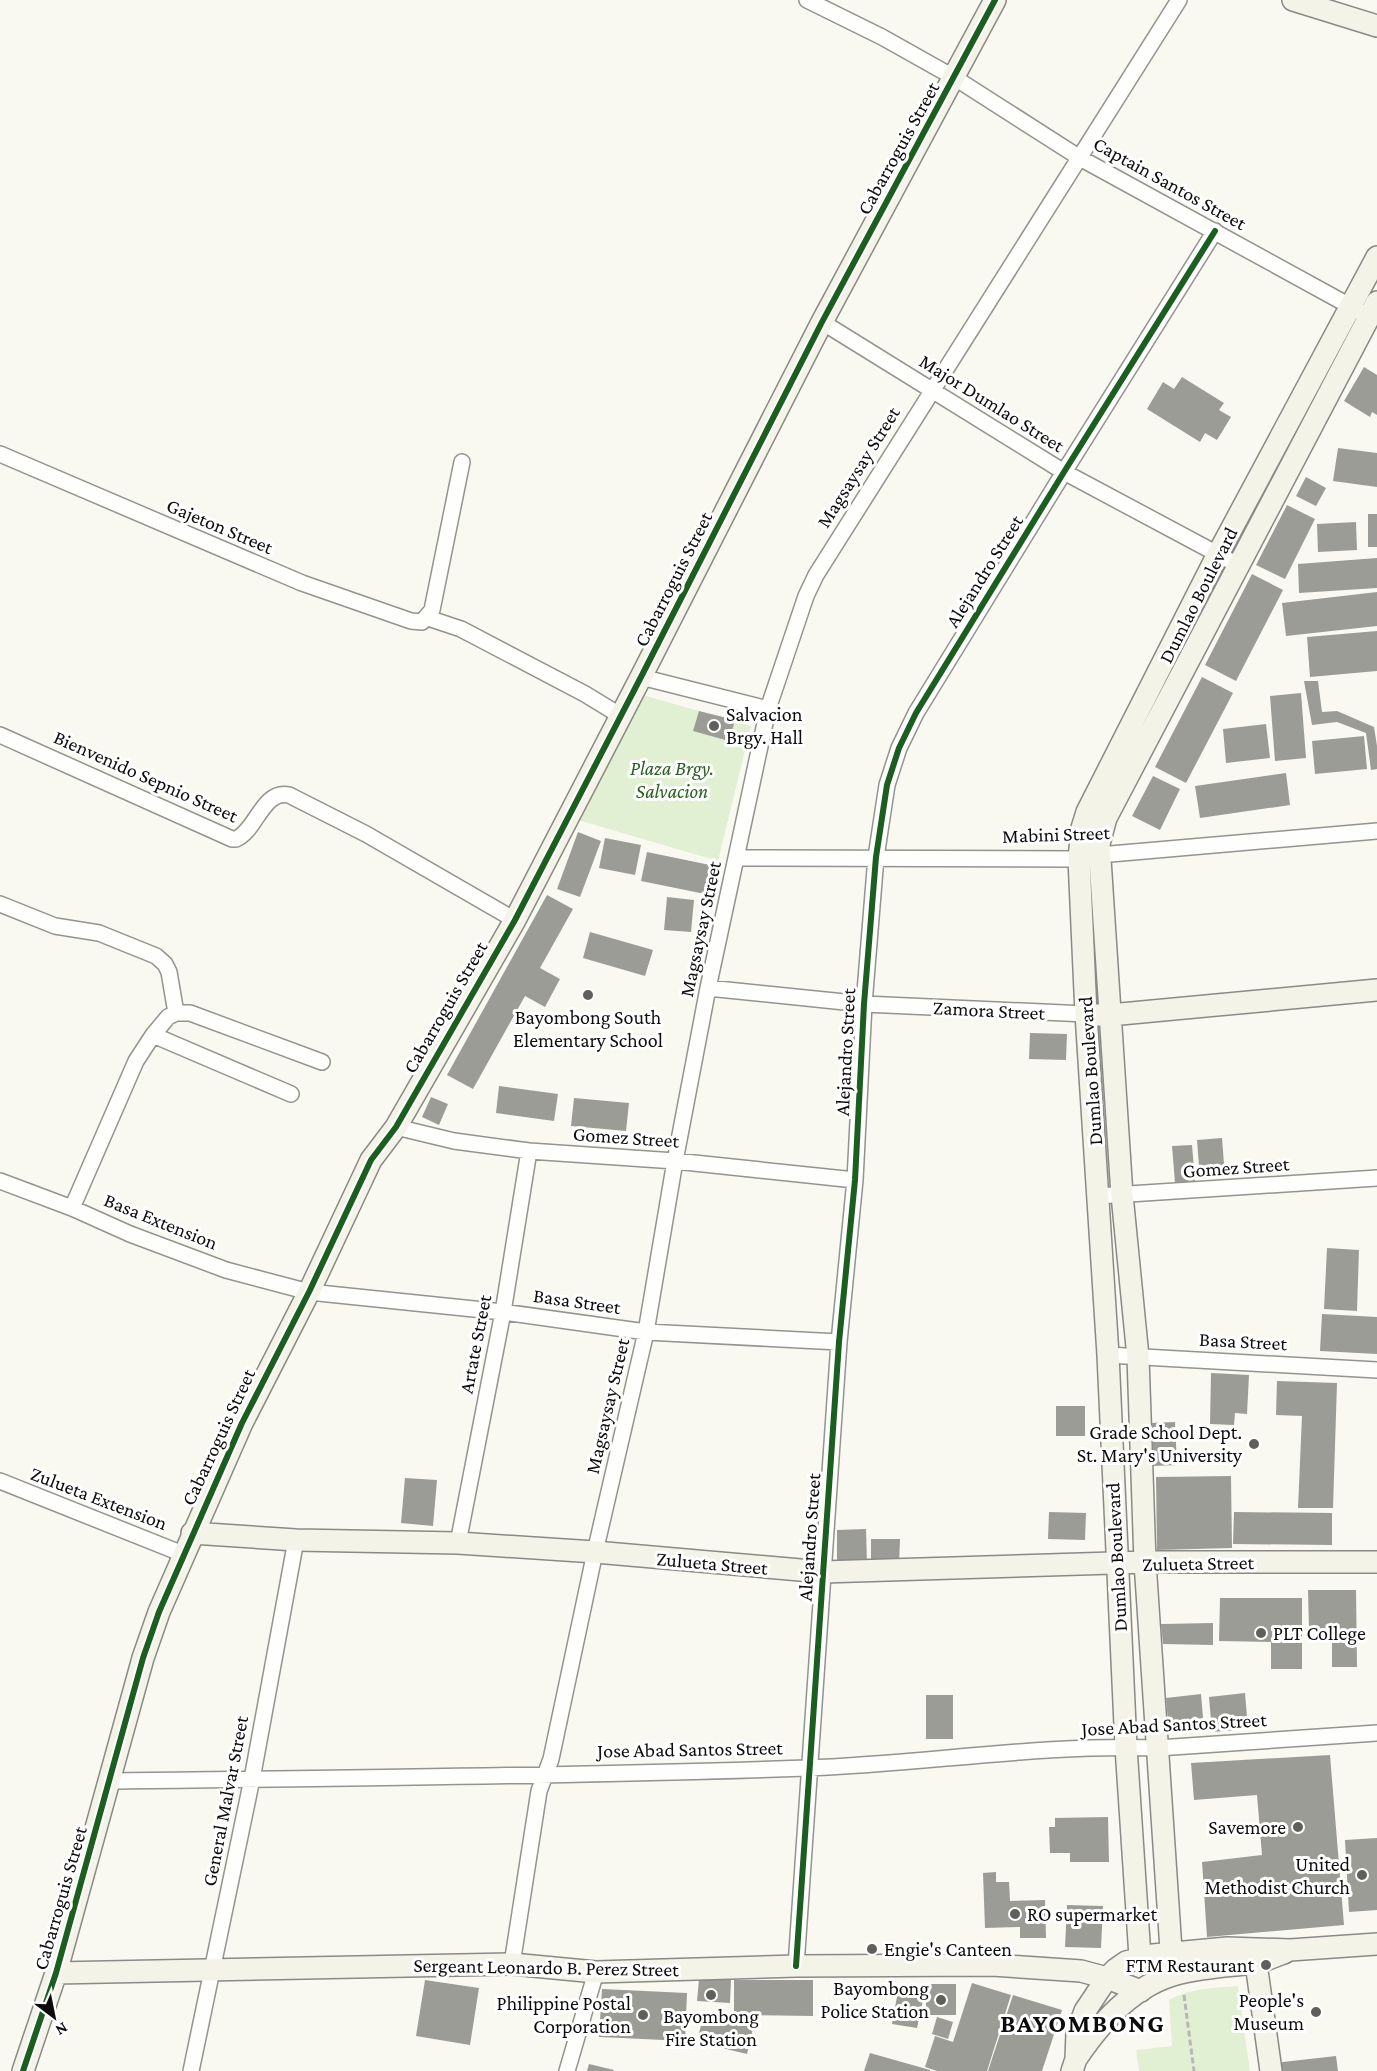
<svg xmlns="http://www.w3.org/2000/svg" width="1377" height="2071" font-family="'Crimson Pro',serif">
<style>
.green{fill:#e1efd2}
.building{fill:#9c9c97}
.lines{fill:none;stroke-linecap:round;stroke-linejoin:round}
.street-casing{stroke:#93938f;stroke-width:18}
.secondary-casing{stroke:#8a8986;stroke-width:24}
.path{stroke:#b7b7b6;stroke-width:3;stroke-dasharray:6 3;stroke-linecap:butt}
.street{stroke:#fefefd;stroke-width:15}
.secondary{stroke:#f4f3e8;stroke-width:21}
.cycleway-casing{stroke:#fff;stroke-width:10}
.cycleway{stroke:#1b5e20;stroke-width:6}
.poi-dot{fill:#5f5f5c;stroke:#fff;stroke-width:2}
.labels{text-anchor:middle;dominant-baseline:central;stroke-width:6;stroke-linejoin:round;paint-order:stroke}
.street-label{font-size:20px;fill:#0c0c0c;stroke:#fff}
.poi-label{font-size:20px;fill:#0c0c0c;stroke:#fff;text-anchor:end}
.park-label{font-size:20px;font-style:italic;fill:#296021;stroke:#fff}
.district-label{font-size:26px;font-weight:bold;letter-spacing:1.5px;fill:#0c0c0c;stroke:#fff}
</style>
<rect width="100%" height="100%" fill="#faf9f1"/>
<path class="green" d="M 643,695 L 751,726 L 718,861 L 578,820 Z
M 1238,1986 L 1250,2071 L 1139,2071 L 1136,2050 L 1172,2046 L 1169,2000 C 1190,1988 1214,1988 1238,1986 Z"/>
<path class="building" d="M 1364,367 L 1377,375 L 1377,415 L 1372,412 L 1370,417 L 1344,401 Z
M 1182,377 L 1224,403 L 1219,410 L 1231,417 L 1217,440 L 1205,433 L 1200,442 L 1147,409 L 1163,382 L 1174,389 Z
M 1338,448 L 1377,453 L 1377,487 L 1333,481 Z
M 1306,477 L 1326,488 L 1316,506 L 1296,496 Z
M 1287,505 L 1315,519 L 1285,579 L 1256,565 Z
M 1368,514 L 1377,514 L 1377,547 L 1368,547 Z
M 1356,522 L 1357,550 L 1318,552 L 1317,524 Z
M 1377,558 L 1377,588 L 1299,593 L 1298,564 Z
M 1252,574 L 1283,590 L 1236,681 L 1205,665 Z
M 1377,592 L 1377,626 L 1286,636 L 1282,603 Z
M 1377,631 L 1377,671 L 1310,677 L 1307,637 Z
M 1202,677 L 1233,693 L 1186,783 L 1155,767 Z
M 1304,681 L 1318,681 L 1322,712 L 1337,711 L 1374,727 L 1377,746 L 1377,769 L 1371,770 L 1366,733 L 1337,722 L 1312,725 Z
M 1301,693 L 1306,758 L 1275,761 L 1270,696 Z
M 699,711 L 735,720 L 729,741 L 693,731 Z
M 1266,724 L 1270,758 L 1226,763 L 1223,729 Z
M 1364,736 L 1367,769 L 1315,774 L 1312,741 Z
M 1286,773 L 1290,805 L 1200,818 L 1195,786 Z
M 1153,776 L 1180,789 L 1160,830 L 1132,816 Z
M 578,832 L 601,841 L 580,897 L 557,889 Z
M 605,838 L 641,845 L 635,875 L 599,868 Z
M 647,852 L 710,865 L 705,894 L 641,881 Z
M 547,895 L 573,909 L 540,968 L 560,979 L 545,1007 L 525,996 L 473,1089 L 447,1075 Z
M 667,897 L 694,900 L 691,932 L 664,930 Z
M 590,932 L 653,950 L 645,976 L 583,958 Z
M 1030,1033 L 1067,1034 L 1066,1060 L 1029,1059 Z
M 499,1086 L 558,1094 L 554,1121 L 496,1113 Z
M 431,1097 L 448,1104 L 439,1125 L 422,1117 Z
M 574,1098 L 629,1103 L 626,1131 L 571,1126 Z
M 1222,1138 L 1225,1177 L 1200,1179 L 1197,1140 Z
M 1192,1145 L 1195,1181 L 1175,1183 L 1172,1146 Z
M 1327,1248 L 1359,1250 L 1357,1311 L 1324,1309 Z
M 1322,1314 L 1377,1317 L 1377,1354 L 1320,1351 Z
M 1211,1373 L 1249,1375 L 1247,1414 L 1235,1413 L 1234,1425 L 1210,1424 Z
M 1277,1381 L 1337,1383 L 1333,1508 L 1298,1508 L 1302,1416 L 1276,1415 Z
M 1056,1406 L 1085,1406 L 1085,1436 L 1056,1436 Z
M 1175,1422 L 1177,1465 L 1153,1466 L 1151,1423 Z
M 1231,1476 L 1232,1548 L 1157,1550 L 1156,1477 Z
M 405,1478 L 437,1480 L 433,1526 L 401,1523 Z
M 1049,1512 L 1086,1513 L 1085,1540 L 1048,1539 Z
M 1234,1512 L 1332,1513 L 1332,1545 L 1233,1544 Z
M 866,1529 L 867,1565 L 837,1566 L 837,1530 Z
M 871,1539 L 900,1539 L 899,1565 L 871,1564 Z
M 1308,1590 L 1356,1590 L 1357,1667 L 1332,1667 L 1332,1630 L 1309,1630 Z
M 1220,1598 L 1302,1598 L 1302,1669 L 1271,1669 L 1271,1642 L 1219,1641 Z
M 1213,1623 L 1213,1645 L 1163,1644 L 1161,1624 Z
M 1245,1693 L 1248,1729 L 1212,1732 L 1209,1697 Z
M 1201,1694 L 1204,1730 L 1169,1733 L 1166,1698 Z
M 926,1695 L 953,1695 L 953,1739 L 926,1739 Z
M 1330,1755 L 1344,1925 L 1207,1937 L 1202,1862 L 1262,1855 L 1257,1795 L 1194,1800 L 1191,1763 Z
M 1108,1817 L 1109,1862 L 1070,1862 L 1070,1853 L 1050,1853 L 1049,1827 L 1055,1827 L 1055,1818 Z
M 1377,1838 L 1377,1910 L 1349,1912 L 1345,1840 Z
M 996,1872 L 996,1882 L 1009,1882 L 1010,1901 L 1045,1900 L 1046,1938 L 1020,1938 L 1020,1927 L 985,1928 L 983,1873 Z
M 1067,1905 L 1103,1906 L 1101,1948 L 1065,1947 Z
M 699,1979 L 731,1980 L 730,2003 L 697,2001 Z
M 425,1980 L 479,1988 L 470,2045 L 416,2036 Z
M 734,1980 L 813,1980 L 813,2016 L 734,2015 Z
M 972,1983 L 1011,1995 L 987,2071 L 937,2071 L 925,2067 L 935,2036 L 953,2042 Z
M 926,1984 L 956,1984 L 956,2015 L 926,2015 Z
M 602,1989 L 687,1993 L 685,2041 L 599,2037 Z
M 898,1991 L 924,1996 L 917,2028 L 892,2024 Z
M 1013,1995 L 1062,2010 L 1042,2071 L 988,2071 Z
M 704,2012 L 754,2024 L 747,2054 L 697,2042 Z
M 937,2017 L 953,2022 L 948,2039 L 932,2034 Z
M 870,2053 L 930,2070 L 930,2071 L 864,2071 Z
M 1336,2056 L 1338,2071 L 1275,2071 L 1274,2063 Z
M 589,2064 L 614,2070 L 613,2071 L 587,2071 Z"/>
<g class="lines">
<defs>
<path id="street" d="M 807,0 L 882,37 L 955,78 L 1080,158 L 1359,311
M 822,322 L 1064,472 L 1238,565
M 0,454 L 302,583 L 411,621 L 422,622 L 432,610 L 462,462
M 428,618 L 461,629 L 585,694 L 621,716
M 641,677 L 768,709
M 0,735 L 232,839 L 236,839 C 256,831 263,789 289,795 L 366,834 L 515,920
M 737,858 L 1079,859 L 1099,855 L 1377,831
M 0,904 L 55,926 L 99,933 L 156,956 L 165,964 L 169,972 L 176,1013
M 708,988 L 864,1004 L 1086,1014
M 153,1035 L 291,1094
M 396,1127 L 454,1141 L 529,1151 L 675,1161 L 855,1180
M 0,1181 L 72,1208 L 130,1234 L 226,1270 L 309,1292 L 503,1312 L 646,1332 L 839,1342
M 1098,1196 L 1377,1178
M 72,1208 L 136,1061 L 153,1035 L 168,1017 L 176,1013 L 190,1013 L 322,1062
M 1108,1355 L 1377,1370
M 0,1481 L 183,1554
M 458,1543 L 503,1312 L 529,1151
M 110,1781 C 342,1778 574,1776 806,1768 C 923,1764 1040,1744 1158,1748 L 1377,1733
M 512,1964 L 539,1791 L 551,1759 L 595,1552 L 646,1332 L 675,1161 L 708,988 L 768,709 L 806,596 L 816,575 L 1179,0
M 796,1966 L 839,1342 L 855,1180 L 864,1004 L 876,857 L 887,785 L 899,748 L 916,713 L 1064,472 L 1215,231
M 191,2071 L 252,1779 L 296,1540
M 567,2071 L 596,1972"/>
<path id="secondary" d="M 1293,0 L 1377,26
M 1095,1015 L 1110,1015 L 1377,990
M 192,1533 L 296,1540 L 458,1543 L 595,1552 L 823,1572 L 1145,1562 L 1377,1562
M 1256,1950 L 1256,1963 L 1271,2071
M 1140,1957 L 1126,1747 L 1108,1355 L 1086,1014 L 1079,859 L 1082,828 L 1087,812 L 1218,554 L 1377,257
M 56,1973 L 512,1964 L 596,1972 L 796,1966 L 992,1965 L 1081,1971 L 1107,1978 L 1141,1991
M 1170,1976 L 1171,1950 L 1145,1562 L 1138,1357 L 1122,1195 L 1099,844 L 1106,818 L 1377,302
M 1076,2059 C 1101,2022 1134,1984 1180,1973 C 1205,1967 1229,1966 1253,1963 C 1264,1962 1274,1956 1284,1953
M 23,2071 L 56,1973 L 143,1658 L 159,1612 L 242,1423 L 309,1292 L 371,1160 L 396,1127 L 515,920 L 641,677 L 822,322 L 995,0
M 1072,2071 L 1076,2059 L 1077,2032 L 1085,2011 L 1107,1978 L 1116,1969 L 1126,1962 L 1153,1955 L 1227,1948 L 1290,1950 L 1377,1944"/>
</defs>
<use href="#street" class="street-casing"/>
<use href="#secondary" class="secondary-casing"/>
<path class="path" d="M 1184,1995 L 1194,2071"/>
<use href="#street" class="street"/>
<use href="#secondary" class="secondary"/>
<defs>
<path id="cycleway" d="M 796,1966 L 839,1342 L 855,1180 L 864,1004 L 876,857 L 887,785 L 899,748 L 916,713 L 1064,472 L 1215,231
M 23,2071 L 56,1973 L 143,1658 L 159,1612 L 242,1423 L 309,1292 L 371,1160 L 396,1127 L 515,920 L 641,677 L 822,322 L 995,0"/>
</defs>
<use href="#cycleway" class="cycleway-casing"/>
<use href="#cycleway" class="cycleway"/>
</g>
<g class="poi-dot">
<circle cx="714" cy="726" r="6"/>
<circle cx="588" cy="995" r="6"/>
<circle cx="1254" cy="1444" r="6"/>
<circle cx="1261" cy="1633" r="6"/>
<circle cx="1298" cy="1827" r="6"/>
<circle cx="1362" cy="1875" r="6"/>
<circle cx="1015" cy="1914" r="6"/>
<circle cx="872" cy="1949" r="6"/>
<circle cx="1266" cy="1965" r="6"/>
<circle cx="711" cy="1995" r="6"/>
<circle cx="941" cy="2000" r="6"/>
<circle cx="1316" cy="2012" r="6"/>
<circle cx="643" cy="2015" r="6"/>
</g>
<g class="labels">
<g class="street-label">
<text transform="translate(898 148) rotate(-61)">Cabarroguis Street</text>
<text transform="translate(1170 183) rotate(29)">Captain Santos Street</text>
<text transform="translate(992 403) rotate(32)">Major Dumlao Street</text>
<text transform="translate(858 467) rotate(-58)">Magsaysay Street</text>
<text transform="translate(220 526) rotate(23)">Gajeton Street</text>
<text transform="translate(984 571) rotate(-58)">Alejandro Street</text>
<text transform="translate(673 579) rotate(-63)">Cabarroguis Street</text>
<text transform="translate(1198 595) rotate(-63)">Dumlao Boulevard</text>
<text transform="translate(146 776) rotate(24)">Bienvenido Sepnio Street</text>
<text transform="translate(1056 834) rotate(-2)">Mabini Street</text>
<text transform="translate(700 929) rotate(-78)">Magsaysay Street</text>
<text transform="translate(445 1007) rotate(-60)">Cabarroguis Street</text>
<text transform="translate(989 1010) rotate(3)">Zamora Street</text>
<text transform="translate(845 1052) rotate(-87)">Alejandro Street</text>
<text transform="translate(1090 1071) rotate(-94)">Dumlao Boulevard</text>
<text transform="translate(626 1137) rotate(4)">Gomez Street</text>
<text transform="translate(1236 1167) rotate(-4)">Gomez Street</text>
<text transform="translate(161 1221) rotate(22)">Basa Extension</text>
<text transform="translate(577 1301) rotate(8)">Basa Street</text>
<text transform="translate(1243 1341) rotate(3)">Basa Street</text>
<text transform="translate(475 1344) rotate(-79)">Artate Street</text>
<text transform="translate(607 1406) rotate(-77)">Magsaysay Street</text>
<text transform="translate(218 1437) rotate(-65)">Cabarroguis Street</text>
<text transform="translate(99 1498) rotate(21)">Zulueta Extension</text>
<text transform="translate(809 1537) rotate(-86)">Alejandro Street</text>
<text transform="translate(1116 1557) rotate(-93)">Dumlao Boulevard</text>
<text transform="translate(712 1563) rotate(5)">Zulueta Street</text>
<text transform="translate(1198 1563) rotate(-1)">Zulueta Street</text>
<text transform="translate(1174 1724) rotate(-3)">Jose Abad Santos Street</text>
<text transform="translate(690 1749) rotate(-1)">Jose Abad Santos Street</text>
<text transform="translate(225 1801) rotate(-79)">General Malvar Street</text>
<text transform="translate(60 1898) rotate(-74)">Cabarroguis Street</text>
<text transform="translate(546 1967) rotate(1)">Sergeant Leonardo B. Perez Street</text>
</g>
<g class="poi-label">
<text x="726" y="714" text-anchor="start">Salvacion<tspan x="726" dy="23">Brgy. Hall</tspan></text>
<text x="588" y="1017" text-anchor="middle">Bayombong South<tspan x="588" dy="23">Elementary School</tspan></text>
<text x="1242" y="1432">Grade School Dept.<tspan x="1242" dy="23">St. Mary's University</tspan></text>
<text x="1273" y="1633" text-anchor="start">PLT College</text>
<text x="1286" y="1827">Savemore</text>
<text x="1350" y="1864">United<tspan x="1350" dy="23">Methodist Church</tspan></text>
<text x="1027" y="1914" text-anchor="start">RO supermarket</text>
<text x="884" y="1949" text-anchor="start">Engie's Canteen</text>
<text x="1254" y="1965">FTM Restaurant</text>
<text x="929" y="1988">Bayombong<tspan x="929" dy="23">Police Station</tspan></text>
<text x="1304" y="2000">People's<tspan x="1304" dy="23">Museum</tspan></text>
<text x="631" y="2003">Philippine Postal<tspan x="631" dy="23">Corporation</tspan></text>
<text x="711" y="2016" text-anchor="middle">Bayombong<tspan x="711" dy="23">Fire Station</tspan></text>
</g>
<g class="park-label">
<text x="672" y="768">Plaza Brgy.<tspan x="672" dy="23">Salvacion</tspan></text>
</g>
<g class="district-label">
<text x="1083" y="2023">BAYOMBONG</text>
</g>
</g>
<g transform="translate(54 2017) rotate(148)" stroke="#ffffff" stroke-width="4.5" paint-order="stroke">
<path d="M0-4.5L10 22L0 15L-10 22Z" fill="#0c0c0c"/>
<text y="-9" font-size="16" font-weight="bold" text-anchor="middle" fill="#0c0c0c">N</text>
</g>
</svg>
